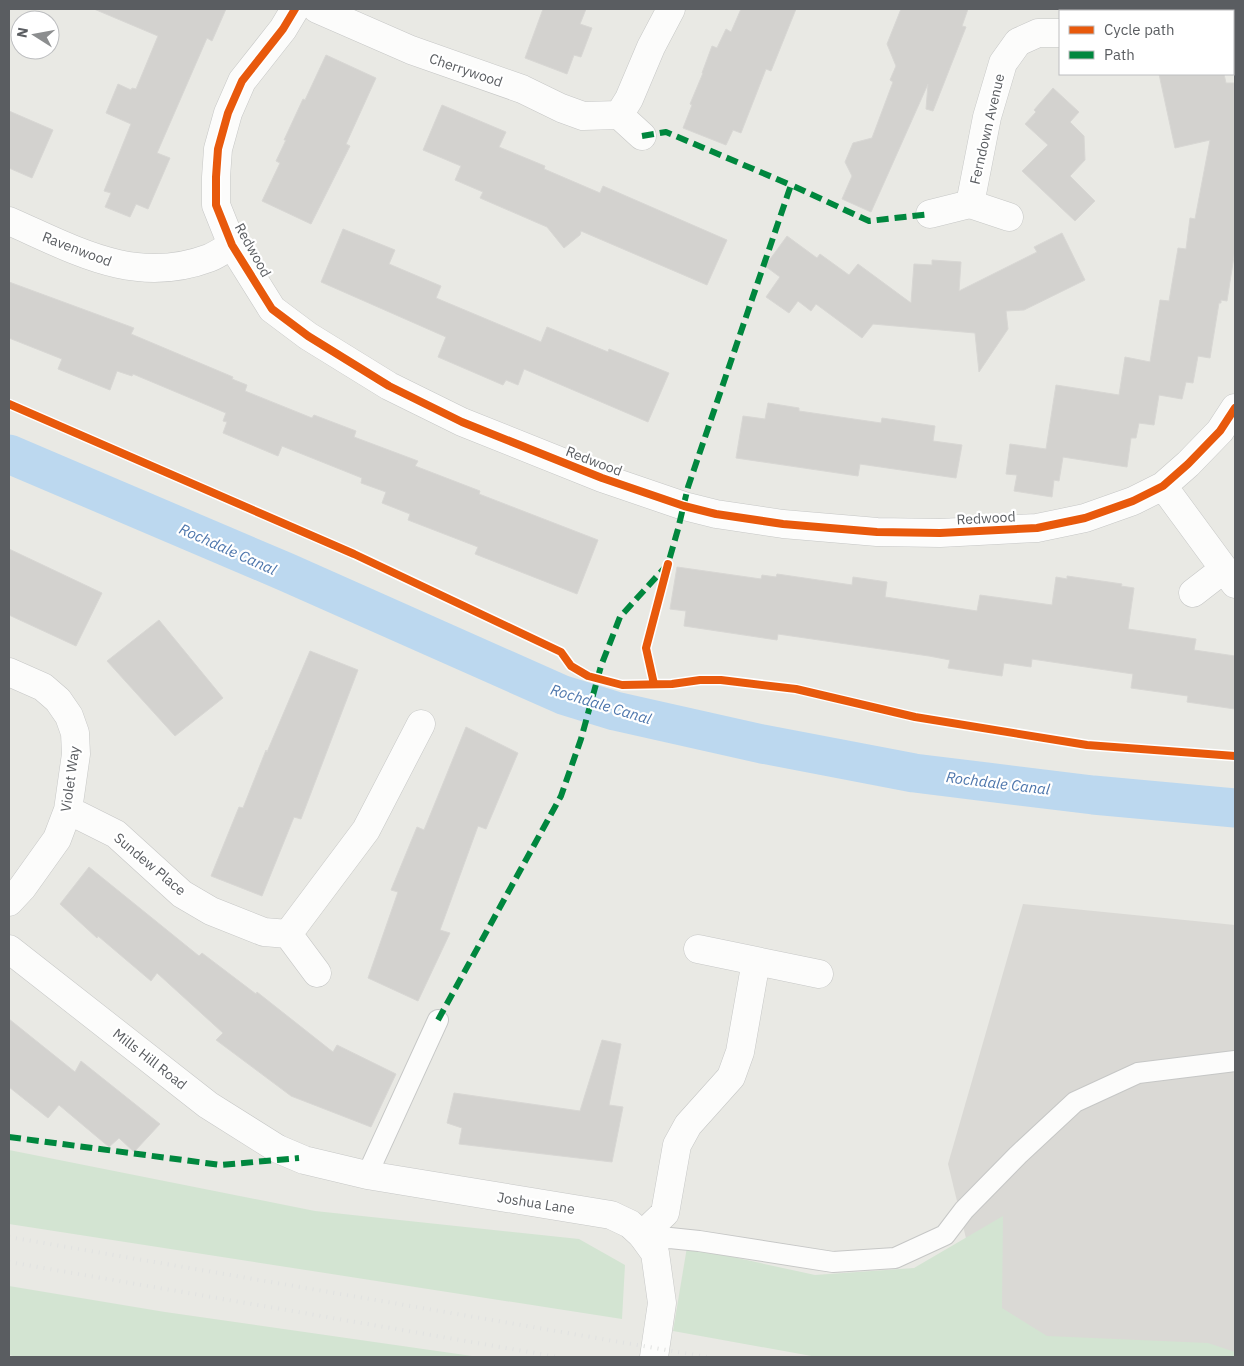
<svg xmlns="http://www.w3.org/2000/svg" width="1244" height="1366" font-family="'IBM Plex Sans',sans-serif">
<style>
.industrial{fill:#dad9d5}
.green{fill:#d3e4d2}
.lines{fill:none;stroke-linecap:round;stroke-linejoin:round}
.canal{stroke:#bcd8ef;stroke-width:39}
.building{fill:#d3d2cf;stroke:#d8d7d4}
.service-casing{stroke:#c6c7c6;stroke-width:22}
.minor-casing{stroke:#c6c7c6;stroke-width:29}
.tertiary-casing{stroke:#c6c7c6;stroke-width:29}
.service{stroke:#fcfcfb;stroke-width:20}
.minor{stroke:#fcfcfb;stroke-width:28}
.tertiary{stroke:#fcfcfb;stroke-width:28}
.rail{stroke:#e1e2e1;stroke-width:4;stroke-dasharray:1 6;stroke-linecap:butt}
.quiet{stroke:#00873e;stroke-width:6;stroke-dasharray:12 6;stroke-linecap:butt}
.cycleway-casing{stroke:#fff;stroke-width:11}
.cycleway{stroke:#e8590c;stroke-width:8}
.labels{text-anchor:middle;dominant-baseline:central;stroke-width:4.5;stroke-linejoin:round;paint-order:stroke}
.street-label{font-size:14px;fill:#5a5d61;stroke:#fff}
.water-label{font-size:15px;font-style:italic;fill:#4d76ac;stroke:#fff}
</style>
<rect width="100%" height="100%" fill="#e9e9e4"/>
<path class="industrial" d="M 1023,904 L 1235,925 L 1235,1357 L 989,1333 L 948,1164 Z"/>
<path class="green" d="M 9,1150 L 315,1211 L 579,1239 L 625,1265 L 622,1319 L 9,1224 Z
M 1003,1216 L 1002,1308 L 1047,1336 L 1208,1343 L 1235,1352 L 1235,1357 L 817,1357 L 673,1331 L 687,1247 L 815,1275 L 914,1268 Z
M 9,1286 L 165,1312 L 479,1357 L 17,1357 L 9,1355 Z"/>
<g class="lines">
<path class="canal" d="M 9,454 L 286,572 L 563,695 L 615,711 L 762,744 L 914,773 L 1093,795 L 1235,808"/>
</g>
<path class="building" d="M 94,9 L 226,9 L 212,41 L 207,38 L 157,153 L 170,158 L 148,209 L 136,204 L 130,217 L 105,207 L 111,193 L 104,191 L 131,124 L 106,113 L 118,84 L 131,90 L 132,88 L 136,89 L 158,36 Z
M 543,9 L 586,9 L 580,24 L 592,28 L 581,57 L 574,55 L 567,74 L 525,58 Z
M 741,9 L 796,9 L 771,71 L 766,69 L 741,133 L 733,130 L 726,145 L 683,128 L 692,105 L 690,104 L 703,73 L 702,73 L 712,46 L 717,48 L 726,29 L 731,32 Z
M 901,9 L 968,9 L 962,26 L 966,27 L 933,111 L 926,109 L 928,84 L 871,212 L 842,199 L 852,176 L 845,162 L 853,143 L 872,138 L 893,82 L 890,80 L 896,66 L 887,44 Z
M 326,55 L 376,78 L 346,144 L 350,146 L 311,224 L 262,201 L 280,163 L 276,161 L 286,140 L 284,140 L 303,99 L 305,100 Z
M 1159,74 L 1224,74 L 1226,83 L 1235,83 L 1235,250 L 1227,301 L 1221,300 L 1221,303 L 1219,303 L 1210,358 L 1198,356 L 1193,383 L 1186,382 L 1182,399 L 1159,395 L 1154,425 L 1139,423 L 1136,438 L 1131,438 L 1127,467 L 1063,457 L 1059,481 L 1054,480 L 1052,497 L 1014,491 L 1017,475 L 1006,474 L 1010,444 L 1046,449 L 1056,385 L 1119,395 L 1125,357 L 1150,362 L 1160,300 L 1169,301 L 1178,248 L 1186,249 L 1190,218 L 1195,219 L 1210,140 L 1175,148 Z
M 1053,88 L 1079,112 L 1070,122 L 1084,136 L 1085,160 L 1070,176 L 1095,201 L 1075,221 L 1022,171 L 1048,145 L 1025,124 L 1036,112 L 1034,110 Z
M 442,105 L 506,132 L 499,147 L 545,166 L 544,169 L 600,193 L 603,186 L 727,240 L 707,285 L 581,231 L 580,235 L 564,248 L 547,227 L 480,198 L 483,192 L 455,180 L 461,166 L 423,150 Z
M 9,111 L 53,130 L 32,178 L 9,168 Z
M 343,229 L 395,250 L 389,264 L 441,286 L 436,298 L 541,342 L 547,327 L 608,352 L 609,349 L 669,373 L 648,422 L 524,369 L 518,385 L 506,380 L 503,385 L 438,357 L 446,337 L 321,282 Z
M 1062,233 L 1085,280 L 1024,310 L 1006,311 L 1008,329 L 979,372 L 975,333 L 873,324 L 862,338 L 816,304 L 811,311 L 798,301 L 789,313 L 766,297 L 780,277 L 765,266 L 787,236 L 817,258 L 820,254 L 849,275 L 858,264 L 911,303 L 914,264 L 932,265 L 932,260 L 961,262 L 959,291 L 1037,252 L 1034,247 Z
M 9,282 L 134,328 L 131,334 L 233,377 L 232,379 L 247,385 L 245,391 L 312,418 L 314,415 L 356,431 L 354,437 L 418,461 L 415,466 L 480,491 L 479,494 L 598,540 L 577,594 L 475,554 L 478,547 L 408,520 L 410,514 L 382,503 L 386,492 L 361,483 L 362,478 L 282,446 L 278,456 L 223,433 L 227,422 L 223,421 L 226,413 L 133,374 L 132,376 L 117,371 L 110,390 L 58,369 L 62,359 L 9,338 Z
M 768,403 L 799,408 L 799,411 L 881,423 L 882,418 L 935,426 L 933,441 L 962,445 L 956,478 L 860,464 L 858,476 L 736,458 L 743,416 L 765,419 Z
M 9,549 L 102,593 L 76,646 L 9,615 Z
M 677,567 L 761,579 L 762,575 L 776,577 L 777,574 L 852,585 L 853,577 L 887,582 L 885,597 L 977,611 L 980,595 L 1052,605 L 1056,577 L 1067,579 L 1067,576 L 1122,584 L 1121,586 L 1134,588 L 1128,629 L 1196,639 L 1194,650 L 1235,656 L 1235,709 L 1187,702 L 1188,696 L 1131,688 L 1133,674 L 1032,659 L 1031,667 L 1004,663 L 1002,676 L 948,668 L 950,660 L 929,656 L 778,634 L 777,640 L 684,626 L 686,611 L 670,609 Z
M 159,620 L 223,698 L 175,736 L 107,661 Z
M 310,651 L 358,670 L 301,819 L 294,817 L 262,896 L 211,876 L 239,807 L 243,808 L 266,750 L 267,752 Z
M 466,727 L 518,753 L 486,829 L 478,826 L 440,930 L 450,933 L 418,1001 L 368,978 L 398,892 L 391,890 L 417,827 L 424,830 Z
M 89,867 L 199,956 L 202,953 L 256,994 L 257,992 L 333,1052 L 337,1045 L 396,1074 L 371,1127 L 291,1096 L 216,1040 L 223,1033 L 157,973 L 151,981 L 98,936 L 97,938 L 60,904 Z
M 9,1019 L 75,1072 L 81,1061 L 160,1124 L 134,1152 L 119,1138 L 109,1147 L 59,1105 L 48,1118 L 9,1087 Z
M 602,1040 L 621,1044 L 609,1105 L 623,1107 L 612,1162 L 459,1144 L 462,1128 L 447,1123 L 454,1093 L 580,1111 Z"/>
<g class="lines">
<defs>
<path id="service" d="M 367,1175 L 438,1020
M 646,1240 L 670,1238 L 699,1241 L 833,1262 L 895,1258 L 945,1235 L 964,1210 L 1018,1155 L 1075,1102 L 1138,1073 L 1235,1061"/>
<path id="minor" d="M 295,9 L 283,29 L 242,81 L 228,113 L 218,149 L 216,177 L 216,205 L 232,245 L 272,309 L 308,336 L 389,386 L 462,422 L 602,478 L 684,506 L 716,514 L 783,524 L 877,532 L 940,533 L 1037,528 L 1085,518 L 1133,501 L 1163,486 L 1188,464 L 1220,431 L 1235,408
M 317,9 L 411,50 L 522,89 L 561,108 L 583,116 L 619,115 L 642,136
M 1233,39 L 1235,40
M 619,115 L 629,99 L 651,47 L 671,9
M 970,204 L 987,117 L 1003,63 L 1018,42 L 1038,33 L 1060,33
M 930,214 L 970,204 L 1009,217
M 9,221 C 75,250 135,286 209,258 C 217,255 225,249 232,245
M 1163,486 L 1235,584
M 1193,593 L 1224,569
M 9,672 L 43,687 L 58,700 L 69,716 L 75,733 L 76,754 L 68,810 L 57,839 L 22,888 L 9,902
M 68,810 L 116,834 L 182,894 L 211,911 L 264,932 L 288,934 L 366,830 L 421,724
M 288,934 L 317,973
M 698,949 L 819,974
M 642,1235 L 665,1213 L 677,1145 L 688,1125 L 731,1077 L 740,1052 L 756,961"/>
<path id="tertiary" d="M 9,949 L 208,1105 L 278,1149 L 304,1160 L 367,1175 L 611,1215 L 630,1224 L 642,1235 L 655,1253 L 662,1303 L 654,1357"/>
</defs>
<use href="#service" class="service-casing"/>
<use href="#minor" class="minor-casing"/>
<use href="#tertiary" class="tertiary-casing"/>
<use href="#service" class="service"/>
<use href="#minor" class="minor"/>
<use href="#tertiary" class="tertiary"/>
<path class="rail" d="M 9,1237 L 707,1357
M 9,1262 L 558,1357"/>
<path class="quiet" d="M 642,136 L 666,132 L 791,185
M 438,1020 L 561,796 L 581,739 L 601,666 L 620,617 L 668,564 L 678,529 L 688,487 L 791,185 L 869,221 L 930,214
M 9,1137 L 221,1165 L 299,1158"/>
<defs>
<path id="cycleway" d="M 295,9 L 283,29 L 242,81 L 228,113 L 218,149 L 216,177 L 216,205 L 232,245 L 272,309 L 308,336 L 389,386 L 462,422 L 602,478 L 684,506 L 716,514 L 783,524 L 877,532 L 940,533 L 1037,528 L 1085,518 L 1133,501 L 1163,486 L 1188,464 L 1220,431 L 1235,408
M 9,404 L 354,554 L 561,652 L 571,666 L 588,676 L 622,685 L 672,684 L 700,680 L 721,680 L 796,689 L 915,717 L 1087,745 L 1235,756
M 654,684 L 646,648 L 668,564"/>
</defs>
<use href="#cycleway" class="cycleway-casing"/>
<use href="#cycleway" class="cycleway"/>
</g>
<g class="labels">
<g class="street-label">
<text transform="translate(466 70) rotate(19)">Cherrywood</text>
<text transform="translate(987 129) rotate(-77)">Ferndown Avenue</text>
<text transform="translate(77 249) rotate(21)">Ravenwood</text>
<text transform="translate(253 250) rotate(61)">Redwood</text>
<text transform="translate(594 461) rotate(21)">Redwood</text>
<text transform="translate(986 518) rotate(-3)">Redwood</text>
<text transform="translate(70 779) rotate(-82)">Violet Way</text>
<text transform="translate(150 864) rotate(40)">Sundew Place</text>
<text transform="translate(150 1059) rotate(38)">Mills Hill Road</text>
<text transform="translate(536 1203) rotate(9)">Joshua Lane</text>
</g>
<g class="water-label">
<text transform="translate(228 549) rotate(24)">Rochdale Canal</text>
<text transform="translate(601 704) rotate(17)">Rochdale Canal</text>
<text transform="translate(998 783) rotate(7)">Rochdale Canal</text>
</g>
</g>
<rect width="1244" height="1366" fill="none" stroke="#5a5d61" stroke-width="20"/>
<rect x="1059" y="10" width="175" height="65" fill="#ffffff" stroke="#bdbec0"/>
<rect x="1069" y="26" width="25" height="8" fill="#e8590c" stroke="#bdbec0"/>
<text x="1104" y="35" font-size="15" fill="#5a5d61">Cycle path</text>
<rect x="1069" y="51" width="25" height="8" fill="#00873e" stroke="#bdbec0"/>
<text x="1104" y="60" font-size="15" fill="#5a5d61">Path</text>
<g transform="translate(35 35) rotate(281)"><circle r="24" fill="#ffffff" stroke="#bdbec0"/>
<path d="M0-4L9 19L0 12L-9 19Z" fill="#8c8e8f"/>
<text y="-8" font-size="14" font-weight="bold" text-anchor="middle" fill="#5a5d61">N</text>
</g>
</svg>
